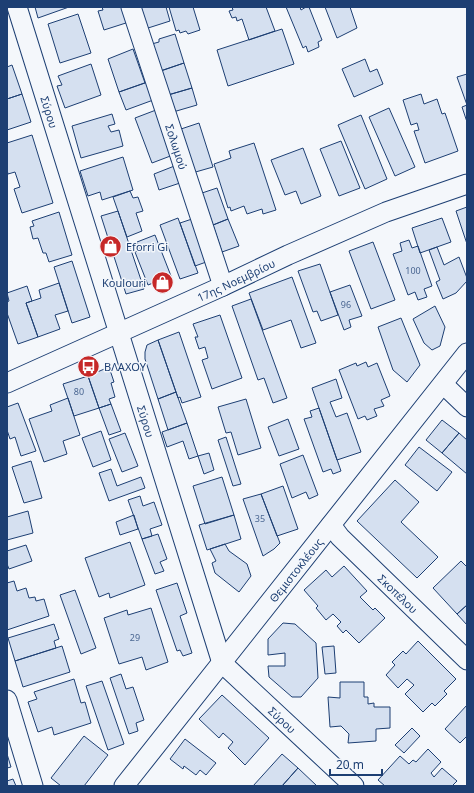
<svg xmlns="http://www.w3.org/2000/svg" width="474" height="793" font-family="'Noto Sans',sans-serif">
<style>
.building{fill:#d5e0f0;stroke:#1d3f73}
.lines{fill:none;stroke-linecap:round;stroke-linejoin:round}
.minor-casing{stroke:#1d3f73;stroke-width:21}
.minor{stroke:#f4f7fb;stroke-width:19}
.labels{text-anchor:middle;dominant-baseline:central;stroke-width:3;stroke-linejoin:round;paint-order:stroke}
.number-label{font-size:9px;fill:#4b6792}
.street-label{font-size:11px;fill:#1d3f73;stroke:#f4f7fb}
.poi-label{font-size:11px;fill:#1d3f73;stroke:#f4f7fb;text-anchor:start}
</style>
<rect width="100%" height="100%" fill="#f4f7fb"/>
<path class="building" d="M 35,7 L 69,7 L 38,18 Z
M 102,7 L 124,7 L 129,22 L 104,30 L 98,11 L 103,10 Z
M 138,7 L 166,7 L 170,21 L 145,29 Z
M 169,7 L 193,7 L 200,30 L 188,34 L 186,31 L 180,33 L 179,30 L 176,31 Z
M 232,7 L 266,7 L 275,31 L 249,40 L 242,19 L 237,21 L 236,17 L 232,18 L 229,11 L 233,10 Z
M 286,7 L 300,7 L 301,10 L 306,7 L 309,7 L 322,40 L 318,42 L 319,47 L 308,52 L 306,46 L 303,48 Z
M 325,7 L 350,7 L 357,28 L 337,38 Z
M 78,14 L 91,53 L 60,63 L 48,24 Z
M 282,29 L 294,64 L 228,86 L 217,50 Z
M 175,34 L 184,63 L 157,72 L 148,45 L 159,42 L 159,39 Z
M 133,49 L 145,83 L 119,92 L 108,59 Z
M 365,59 L 370,72 L 377,69 L 383,84 L 354,97 L 342,69 Z
M 184,63 L 192,88 L 168,95 L 161,71 Z
M 91,64 L 101,95 L 65,108 L 57,86 L 62,85 L 58,76 Z
M 12,65 L 22,94 L 7,99 L 7,67 Z
M 467,74 L 467,105 L 457,77 Z
M 150,81 L 156,99 L 126,110 L 119,92 Z
M 192,88 L 197,105 L 173,112 L 168,95 Z
M 22,94 L 31,122 L 7,130 L 7,99 Z
M 421,94 L 424,104 L 437,99 L 442,114 L 445,113 L 458,151 L 425,163 L 414,131 L 419,130 L 417,123 L 411,125 L 403,100 Z
M 467,105 L 467,122 L 462,107 Z
M 389,108 L 415,167 L 395,176 L 369,117 Z
M 156,110 L 173,155 L 152,163 L 135,118 Z
M 112,114 L 115,124 L 108,126 L 111,132 L 119,130 L 123,146 L 81,158 L 72,126 Z
M 361,115 L 387,179 L 365,189 L 338,125 Z
M 199,123 L 213,167 L 192,173 L 178,130 Z
M 32,135 L 53,203 L 22,213 L 14,189 L 20,187 L 15,172 L 8,174 L 7,170 L 7,143 Z
M 341,141 L 360,188 L 339,196 L 320,149 Z
M 254,143 L 276,210 L 263,214 L 262,209 L 247,214 L 244,206 L 231,211 L 230,207 L 228,208 L 214,164 L 231,158 L 229,151 Z
M 303,148 L 321,196 L 301,204 L 296,191 L 285,195 L 271,160 Z
M 123,157 L 133,190 L 102,200 L 100,192 L 88,196 L 80,171 Z
M 177,165 L 183,182 L 159,190 L 154,174 Z
M 217,188 L 228,219 L 213,225 L 202,193 Z
M 130,191 L 133,198 L 138,197 L 143,211 L 136,213 L 142,231 L 127,237 L 113,197 Z
M 467,207 L 467,244 L 456,211 Z
M 118,211 L 144,289 L 126,294 L 101,216 Z
M 59,212 L 72,255 L 49,262 L 46,253 L 43,253 L 38,238 L 33,239 L 30,227 L 34,226 L 32,221 Z
M 178,218 L 198,273 L 180,279 L 160,225 Z
M 195,218 L 209,261 L 195,266 L 180,223 Z
M 442,218 L 451,242 L 420,253 L 412,228 Z
M 228,219 L 239,246 L 222,252 L 213,225 Z
M 155,235 L 171,276 L 148,285 L 135,252 L 140,250 L 137,242 Z
M 409,240 L 412,248 L 418,246 L 432,286 L 424,289 L 427,297 L 418,300 L 415,292 L 408,295 L 393,254 L 402,251 L 400,243 Z
M 373,242 L 395,300 L 371,309 L 349,251 Z
M 437,247 L 444,265 L 459,257 L 467,278 L 467,281 L 456,293 L 443,299 L 436,282 L 440,280 L 429,250 Z
M 72,261 L 90,317 L 72,323 L 54,267 Z
M 320,264 L 338,315 L 321,321 L 317,311 L 313,312 L 298,271 Z
M 292,277 L 316,343 L 301,348 L 291,320 L 263,330 L 249,293 Z
M 59,283 L 68,311 L 55,315 L 60,329 L 38,337 L 26,303 L 41,298 L 39,290 Z
M 350,285 L 362,316 L 349,320 L 351,327 L 344,330 L 330,292 Z
M 27,286 L 32,301 L 26,303 L 38,337 L 18,344 L 7,313 L 7,302 L 9,301 L 7,293 Z
M 251,299 L 287,398 L 273,403 L 264,378 L 258,380 L 232,306 Z
M 435,306 L 445,327 L 440,346 L 432,350 L 424,343 L 413,319 Z
M 220,315 L 242,378 L 212,389 L 202,360 L 208,358 L 205,347 L 199,349 L 195,337 L 198,337 L 193,324 Z
M 401,318 L 420,365 L 407,382 L 393,370 L 378,327 Z
M 179,332 L 201,397 L 182,403 L 180,397 L 178,398 L 158,340 Z
M 158,340 L 176,392 L 158,399 L 145,359 L 145,352 L 147,345 Z
M 366,362 L 368,367 L 377,363 L 390,396 L 381,400 L 384,406 L 374,409 L 377,416 L 367,420 L 365,416 L 358,419 L 339,370 L 356,363 L 357,366 Z
M 109,367 L 114,382 L 111,383 L 115,397 L 109,399 L 111,404 L 99,408 L 88,376 Z
M 88,376 L 99,408 L 74,416 L 63,384 Z
M 336,379 L 342,398 L 330,402 L 336,417 L 347,413 L 361,452 L 337,460 L 312,388 Z
M 176,392 L 187,423 L 168,430 L 158,399 Z
M 68,398 L 80,435 L 63,441 L 67,454 L 44,462 L 29,419 L 52,411 L 50,405 Z
M 246,399 L 261,448 L 238,455 L 231,432 L 226,433 L 218,407 Z
M 18,403 L 36,451 L 21,456 L 15,437 L 10,439 L 7,430 L 7,407 Z
M 111,404 L 121,431 L 109,435 L 99,408 Z
M 319,408 L 341,471 L 333,474 L 331,469 L 323,472 L 304,419 L 312,417 L 310,411 Z
M 288,419 L 299,449 L 279,456 L 268,427 Z
M 442,420 L 459,433 L 442,453 L 426,440 Z
M 187,423 L 198,456 L 189,459 L 183,441 L 167,447 L 162,432 Z
M 101,431 L 111,460 L 93,467 L 82,438 Z
M 125,433 L 138,466 L 122,472 L 109,439 Z
M 459,433 L 467,440 L 467,474 L 442,453 Z
M 226,437 L 241,484 L 233,486 L 218,440 Z
M 419,447 L 452,472 L 437,491 L 405,465 Z
M 209,453 L 214,470 L 204,474 L 198,456 Z
M 303,455 L 318,495 L 309,499 L 306,492 L 292,498 L 280,464 Z
M 31,461 L 42,498 L 24,503 L 12,467 Z
M 111,469 L 117,486 L 141,477 L 145,488 L 109,501 L 99,473 Z
M 222,477 L 234,515 L 205,524 L 193,486 Z
M 395,480 L 419,502 L 401,522 L 438,557 L 417,578 L 357,521 Z
M 283,486 L 298,529 L 277,536 L 261,494 Z
M 261,494 L 280,543 L 274,549 L 263,556 L 243,499 Z
M 140,496 L 143,506 L 154,502 L 162,525 L 150,529 L 152,536 L 142,539 L 128,500 Z
M 28,511 L 33,533 L 7,540 L 7,517 Z
M 134,515 L 138,529 L 120,535 L 116,522 Z
M 234,515 L 241,539 L 207,550 L 199,525 Z
M 158,534 L 167,559 L 160,562 L 164,571 L 155,574 L 142,539 Z
M 130,542 L 145,585 L 110,598 L 109,593 L 99,597 L 85,558 Z
M 225,544 L 229,551 L 247,564 L 251,576 L 239,592 L 215,573 L 212,563 L 216,561 L 210,549 Z
M 26,545 L 32,561 L 9,569 L 7,564 L 7,551 Z
M 461,561 L 467,567 L 467,605 L 457,614 L 433,588 Z
M 344,566 L 367,591 L 360,597 L 373,610 L 375,608 L 385,618 L 359,643 L 346,630 L 343,633 L 337,626 L 341,622 L 333,614 L 326,620 L 316,608 L 318,606 L 304,590 L 326,570 L 332,577 Z
M 14,581 L 17,591 L 26,588 L 29,598 L 35,597 L 36,601 L 44,599 L 49,616 L 7,630 L 7,583 Z
M 177,583 L 187,613 L 180,616 L 192,653 L 183,656 L 180,650 L 177,651 L 156,590 Z
M 75,590 L 96,648 L 81,654 L 60,595 Z
M 467,605 L 467,625 L 457,614 Z
M 151,608 L 168,662 L 146,670 L 142,657 L 119,664 L 104,618 L 127,610 L 128,615 Z
M 283,623 L 295,624 L 316,643 L 318,678 L 301,697 L 292,697 L 269,677 L 268,666 L 285,666 L 285,653 L 268,655 L 268,639 Z
M 54,624 L 59,639 L 54,641 L 56,648 L 15,661 L 8,638 Z
M 418,641 L 456,679 L 444,691 L 447,694 L 435,706 L 432,703 L 423,712 L 405,694 L 414,685 L 407,679 L 398,688 L 386,675 L 395,665 L 392,662 L 403,651 L 406,654 Z
M 62,646 L 70,672 L 23,687 L 15,661 Z
M 334,646 L 336,673 L 325,674 L 322,647 Z
M 121,674 L 126,689 L 133,687 L 144,720 L 136,723 L 138,731 L 129,734 L 110,678 Z
M 74,679 L 81,703 L 85,702 L 91,723 L 54,735 L 52,727 L 38,732 L 28,702 L 37,699 L 34,692 Z
M 102,681 L 124,744 L 108,750 L 86,686 Z
M 340,682 L 364,682 L 364,697 L 368,697 L 368,704 L 374,703 L 374,707 L 390,707 L 390,728 L 376,729 L 376,741 L 348,743 L 349,734 L 341,726 L 330,727 L 328,697 L 340,698 Z
M 222,695 L 269,738 L 245,765 L 228,748 L 233,742 L 223,733 L 219,738 L 199,719 Z
M 467,705 L 467,736 L 460,743 L 445,729 Z
M 412,728 L 420,736 L 404,753 L 395,745 Z
M 84,736 L 108,755 L 84,786 L 61,786 L 51,778 Z
M 185,739 L 216,763 L 206,775 L 200,770 L 196,775 L 184,766 L 183,769 L 170,759 Z
M 428,749 L 441,762 L 431,773 L 434,777 L 442,768 L 457,781 L 452,786 L 385,786 L 378,780 L 400,756 L 409,764 L 413,760 L 416,762 Z
M 7,754 L 11,767 L 7,768 Z
M 282,754 L 298,768 L 282,786 L 253,786 Z
M 298,768 L 317,786 L 282,786 Z
M 13,779 L 16,786 L 7,786 L 7,781 Z"/>
<g class="lines">
<defs>
<g id="minor">
<path id="s1" d="M 17,7 L 222,663 L 354,786"/>
<path id="s2" d="M 131,7 L 223,286"/>
<path id="s3" d="M 7,383 L 223,286 L 288,255 L 386,212 L 467,184"/>
<path d="M 443,384 L 467,407"/>
<path id="s4" d="M 331,525 L 340,537 L 467,660"/>
<path d="M 7,700 L 33,786"/>
<path id="s5" d="M 124,786 L 467,353"/>
</g>
</defs>
<use href="#minor" class="minor-casing"/>
<use href="#minor" class="minor"/>
</g>
<defs>
<symbol id="shop-disc" viewBox="-11 -11 22 22"><circle r="9.5" fill="#c62828" stroke="#f4f7fb"/><path d="M-5-2.5h2.3a2.7 3.5 0 0 1 5.4 0H5L5.5 6h-11ZM-1.5-2.5h3a1.5 2.3 0 0 0-3 0Z" fill="#fff"/></symbol>
<symbol id="bus-disc" viewBox="-11 -11 22 22"><circle r="9.5" fill="#c62828" stroke="#f4f7fb"/><path d="M-5-6H5V4H4V6H2V4H-2V6H-4V4H-5ZM-3.5-4V0h7V-4ZM-3.5 1.2v1.5H-2V1.2ZM2 1.2v1.5H3.5V1.2Z" fill="#fff"/></symbol>
</defs>
<g fill-rule="evenodd">
<use href="#shop-disc" x="98" y="234" width="25" height="25"/>
<use href="#shop-disc" x="150" y="270" width="25" height="25"/>
<use href="#bus-disc" x="76" y="354" width="25" height="25"/>
</g>
<g class="labels">
<g class="number-label">
<text x="413" y="270">100</text>
<text x="346" y="304">96</text>
<text x="79" y="391">80</text>
<text x="260" y="518">35</text>
<text x="135" y="637">29</text>
</g>
<g class="street-label">
<text stroke="none"><textPath href="#s1" startOffset="110">Σύρου</textPath></text>
<text stroke="none"><textPath href="#s2" startOffset="147">Σολωμού</textPath></text>
<text stroke="none"><textPath href="#s3" startOffset="251">17ης Νοεμβρίου</textPath></text>
<text stroke="none"><textPath href="#s1" startOffset="434">Σύρου</textPath></text>
<text stroke="none"><textPath href="#s5" startOffset="276">Θεμιστοκλέους</textPath></text>
<text stroke="none"><textPath href="#s4" startOffset="96">Σκοπέλου</textPath></text>
<text stroke="none"><textPath href="#s1" startOffset="770">Σύρου</textPath></text>
</g>
<g class="poi-label">
<text x="126" y="246">Eforri Gi</text>
<text x="146" y="282" text-anchor="end">Koulouri</text>
<text x="104" y="366">ΒΛΑΧΟΥ</text>
</g>
</g>
<rect width="474" height="793" fill="none" stroke="#1d3f73" stroke-width="16"/>
<path d="M330 769v6h52v-6" fill="none" stroke="#1d3f73" stroke-width="2"/>
<text x="336" y="769" font-size="12" fill="#1d3f73" stroke="#f4f7fb" stroke-width="3" paint-order="stroke">20 m</text>
</svg>
